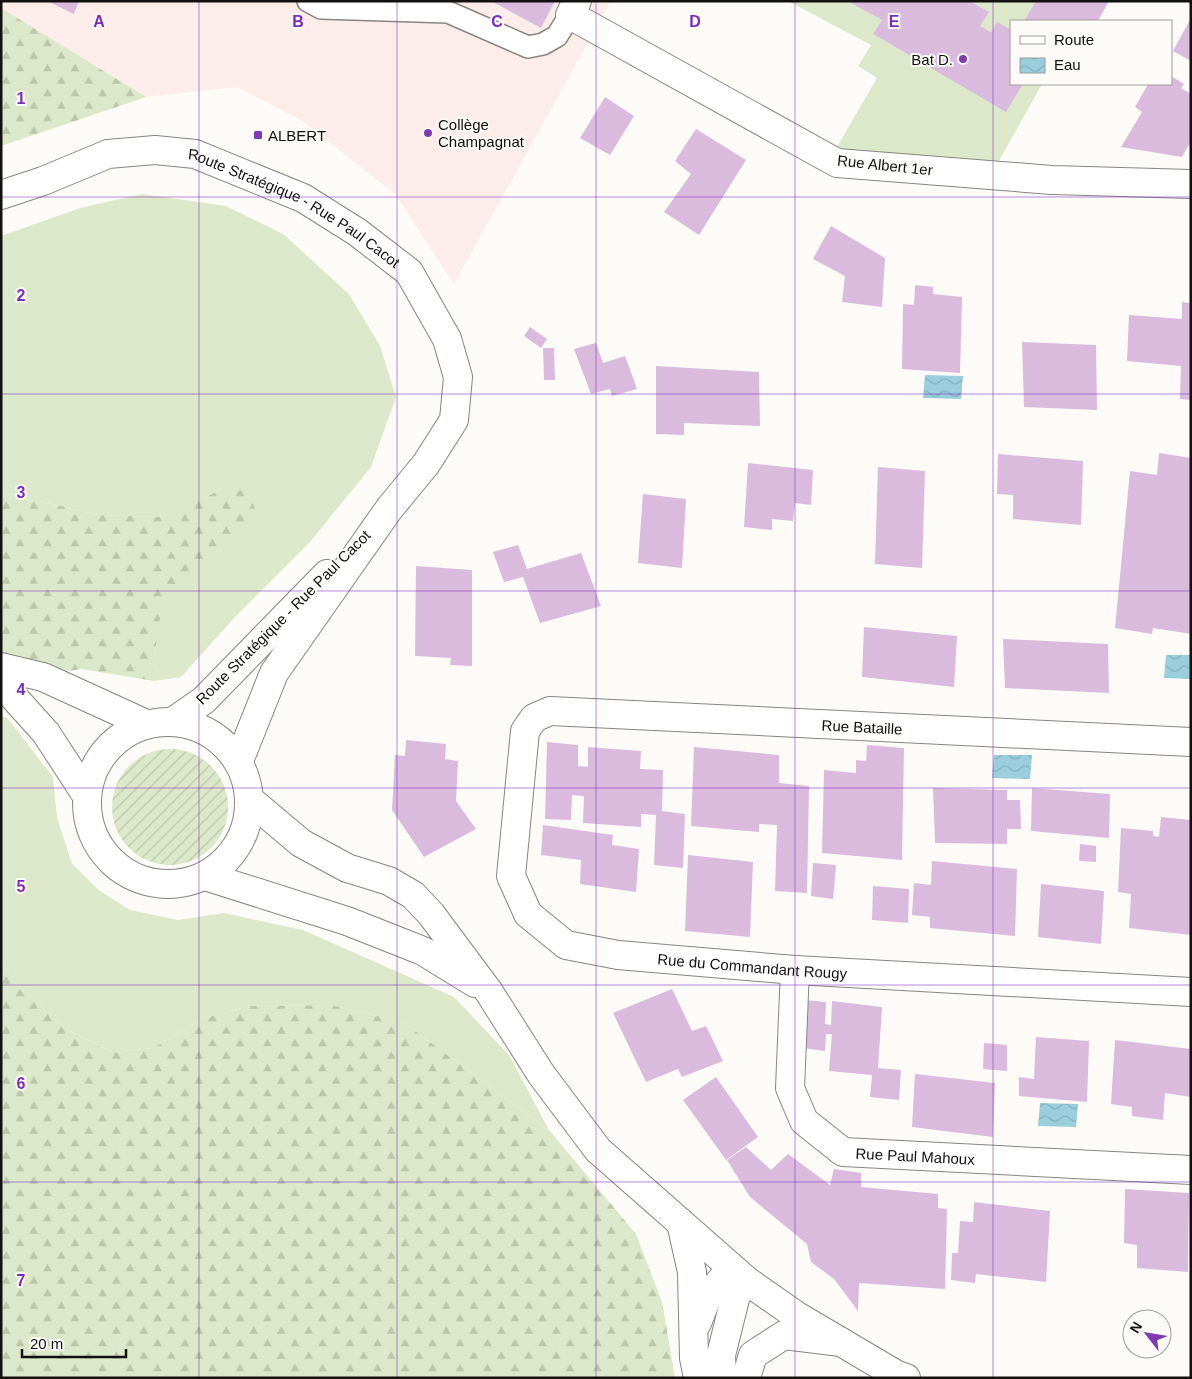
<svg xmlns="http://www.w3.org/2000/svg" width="1192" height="1379" font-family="Helvetica,sans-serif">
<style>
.education{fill:#fdedea}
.grass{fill:#dce8c9}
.forest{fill:url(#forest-firs)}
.garden{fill:url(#garden-furrows)}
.water{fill:url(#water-waves)}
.building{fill:#dabbdd}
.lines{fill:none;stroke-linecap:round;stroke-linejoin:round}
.lane-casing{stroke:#888683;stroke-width:24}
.street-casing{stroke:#888683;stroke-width:30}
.secondary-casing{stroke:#888683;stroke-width:30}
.lane{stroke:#fff;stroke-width:21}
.street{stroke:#fff;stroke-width:28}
.secondary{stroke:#fff;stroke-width:28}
.grid{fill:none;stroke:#7b2cbf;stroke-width:1;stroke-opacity:0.55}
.poi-dot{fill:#7f3cb0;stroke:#fdfbf7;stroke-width:2}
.labels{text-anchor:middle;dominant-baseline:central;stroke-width:4;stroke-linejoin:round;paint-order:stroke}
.poi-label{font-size:15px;fill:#121110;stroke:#fdfbf7;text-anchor:start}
.street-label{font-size:15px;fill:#121110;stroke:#fdfbf7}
.grid-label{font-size:16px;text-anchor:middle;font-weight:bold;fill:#7b2cbf;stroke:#fdfbf7;stroke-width:4;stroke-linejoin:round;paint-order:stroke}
</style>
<defs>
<pattern id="forest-firs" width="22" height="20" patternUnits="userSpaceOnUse" patternTransform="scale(1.25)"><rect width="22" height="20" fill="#dce8c9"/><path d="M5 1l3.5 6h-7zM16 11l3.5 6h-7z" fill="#bcc6ac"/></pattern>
<pattern id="garden-furrows" width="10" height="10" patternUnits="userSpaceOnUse" patternTransform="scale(1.25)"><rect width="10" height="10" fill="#dce8c9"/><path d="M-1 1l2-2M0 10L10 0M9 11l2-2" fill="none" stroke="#bcc6ac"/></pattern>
<pattern id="water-waves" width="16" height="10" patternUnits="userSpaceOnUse" patternTransform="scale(1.25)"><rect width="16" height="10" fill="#9bcedd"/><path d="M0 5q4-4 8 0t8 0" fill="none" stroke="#84b0bd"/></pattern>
</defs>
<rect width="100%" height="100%" fill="#fdfbf7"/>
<path class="education" d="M 1,1 L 611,1 L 454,284 L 395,194 L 301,120 L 237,87 L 146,97 L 1,146 Z"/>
<path class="grass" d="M 788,1 L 847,1 L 882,20 L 873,34 L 1006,111 L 1023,84 L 1042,84 L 991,175 L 830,159 L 877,78 L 858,66 L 871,45 Z
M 969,1 L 1036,1 L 1024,21 L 1011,21 L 1011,30 L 991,32 L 980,26 Z
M 142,194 L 226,206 L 283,234 L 349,294 L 380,346 L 396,397 L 371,467 L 310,542 L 235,617 L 181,677 L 154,681 L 154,659 L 160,611 L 255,514 L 216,492 L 168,517 L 98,515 L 1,492 L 1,236 L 80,208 Z
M 1,715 L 8,719 L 53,777 L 57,818 L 72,864 L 100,891 L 130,910 L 178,920 L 224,913 L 303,930 L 454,997 L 509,1055 L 549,1130 L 403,1022 L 331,1005 L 249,1006 L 204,1018 L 153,1048 L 112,1052 L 66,1029 L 12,980 L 1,957 Z"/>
<path class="forest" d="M 1,8 L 146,97 L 1,146 Z
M 249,490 L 256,514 L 161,611 L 154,659 L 154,681 L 81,669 L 1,683 L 1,492 L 98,515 L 167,517 L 216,492 Z
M 1,957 L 12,980 L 66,1029 L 112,1052 L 153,1048 L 204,1018 L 249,1006 L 331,1005 L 403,1022 L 549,1130 L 636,1234 L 662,1302 L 675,1378 L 1,1378 Z"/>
<path class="garden" d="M112 807a58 58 0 1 1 116 0a58 58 0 1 1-116 0Z"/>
<path class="water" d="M 925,375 L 963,376 L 961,399 L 923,398 Z
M 1166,655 L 1191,655 L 1191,679 L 1164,678 Z
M 994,755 L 1032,755 L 1030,779 L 992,778 Z
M 1040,1103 L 1078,1104 L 1076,1127 L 1038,1126 Z"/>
<path class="building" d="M 47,1 L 79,1 L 74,14 Z
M 491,1 L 555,1 L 541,28 Z
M 847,1 L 969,1 L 989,12 L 980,26 L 991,32 L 997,22 L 1011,30 L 1011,84 L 1023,84 L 1006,112 L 873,34 L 882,20 Z
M 1036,1 L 1109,1 L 1098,21 L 1024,21 Z
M 1191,18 L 1191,61 L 1173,51 Z
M 1171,76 L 1184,84 L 1181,88 L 1191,94 L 1191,141 L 1182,157 L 1121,147 L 1142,112 L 1135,107 L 1148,84 L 1171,84 Z
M 605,97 L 634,116 L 610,155 L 580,138 Z
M 696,129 L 746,160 L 699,235 L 664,212 L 691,174 L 675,161 Z
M 831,226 L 885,258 L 882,307 L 842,302 L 845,276 L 813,259 Z
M 915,285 L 933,287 L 933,294 L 962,297 L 960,373 L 902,369 L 903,304 L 914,305 Z
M 1182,302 L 1191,303 L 1191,400 L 1180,399 L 1181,366 L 1127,361 L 1129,315 L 1182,319 Z
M 530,327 L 547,339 L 541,348 L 524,336 Z
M 1022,342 L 1096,345 L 1097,410 L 1024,407 Z
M 596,343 L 603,363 L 625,356 L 637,389 L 612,396 L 610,389 L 591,394 L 574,349 Z
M 543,348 L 554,348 L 555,380 L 544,380 Z
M 656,366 L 759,372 L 760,426 L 684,423 L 684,435 L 656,434 Z
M 1159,453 L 1191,458 L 1191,634 L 1153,628 L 1152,634 L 1115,628 L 1130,471 L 1157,475 Z
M 998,454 L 1083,461 L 1081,525 L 1013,519 L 1013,495 L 997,494 Z
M 748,463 L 813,470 L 811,505 L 795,503 L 793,521 L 772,519 L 772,530 L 744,527 Z
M 878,467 L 925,471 L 922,568 L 875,564 Z
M 643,494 L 686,499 L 682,568 L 638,563 Z
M 518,545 L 527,569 L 581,553 L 601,606 L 540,623 L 523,577 L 504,582 L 493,552 Z
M 416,566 L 472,570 L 472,666 L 450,665 L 451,658 L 415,656 Z
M 864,627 L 957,636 L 954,687 L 862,677 Z
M 1003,639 L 1108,644 L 1109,693 L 1005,688 Z
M 406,740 L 446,744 L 445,759 L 458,761 L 456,801 L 476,829 L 424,857 L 392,810 L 395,755 L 405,756 Z
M 547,742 L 578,745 L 578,766 L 588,767 L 588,747 L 641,751 L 640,769 L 663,770 L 662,811 L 685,814 L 683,868 L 654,865 L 656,815 L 641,814 L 641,827 L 583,823 L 584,796 L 572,795 L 571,820 L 545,819 Z
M 867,745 L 904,748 L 902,860 L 822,853 L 824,770 L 856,773 L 856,760 L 866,761 Z
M 694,747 L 779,755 L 779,783 L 809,786 L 807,893 L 775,891 L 777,825 L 759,824 L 759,832 L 691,826 Z
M 933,788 L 1007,790 L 1007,800 L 1020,800 L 1021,829 L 1007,829 L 1007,844 L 935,843 Z
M 1032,788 L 1110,794 L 1109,838 L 1031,831 Z
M 1161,817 L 1191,820 L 1191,935 L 1129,928 L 1131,894 L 1118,892 L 1121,828 L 1153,831 L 1153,836 L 1159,837 Z
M 543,825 L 613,835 L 612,845 L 639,849 L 636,892 L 580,884 L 581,860 L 541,855 Z
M 1080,844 L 1096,846 L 1096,862 L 1079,861 Z
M 688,855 L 753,862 L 750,937 L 685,931 Z
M 932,861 L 1017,869 L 1015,936 L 930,928 L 930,917 L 912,915 L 914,883 L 931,885 Z
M 813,863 L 836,865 L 833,899 L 811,896 Z
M 1041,884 L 1104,891 L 1101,944 L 1038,937 Z
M 873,886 L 909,889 L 908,923 L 872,920 Z
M 672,989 L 692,1031 L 706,1026 L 723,1061 L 682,1077 L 678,1069 L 646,1082 L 613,1013 Z
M 805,1000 L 826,1002 L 825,1024 L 831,1025 L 832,1001 L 882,1007 L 878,1068 L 901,1070 L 899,1100 L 870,1097 L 872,1075 L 829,1071 L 832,1034 L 826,1034 L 825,1051 L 803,1048 Z
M 1036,1037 L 1089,1041 L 1087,1102 L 1019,1096 L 1019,1077 L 1034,1079 Z
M 1115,1040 L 1191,1049 L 1191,1097 L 1165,1093 L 1163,1120 L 1132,1116 L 1132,1107 L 1111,1104 Z
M 984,1043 L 1007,1045 L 1007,1071 L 983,1069 Z
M 915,1074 L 995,1083 L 993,1137 L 912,1127 Z
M 716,1077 L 758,1137 L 726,1160 L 683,1100 Z
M 746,1147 L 771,1170 L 788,1154 L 830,1185 L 834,1169 L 861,1173 L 861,1187 L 938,1194 L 938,1208 L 947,1209 L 945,1289 L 859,1283 L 858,1311 L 834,1279 L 811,1262 L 807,1244 L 750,1197 L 727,1160 Z
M 1125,1189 L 1189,1193 L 1188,1272 L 1137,1268 L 1137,1245 L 1124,1243 Z
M 974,1202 L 1050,1211 L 1046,1282 L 976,1274 L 975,1283 L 951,1280 L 952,1253 L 958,1253 L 960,1221 L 973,1222 Z"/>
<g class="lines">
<defs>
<path id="lane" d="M 308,1 L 321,8 L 448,12 L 528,47 L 543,44 L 557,36 L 570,15"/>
<g id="street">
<path d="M 577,1 L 570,15 L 837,163 L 1052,180 L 1191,184"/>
<path id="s1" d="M 1191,742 L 550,711 L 534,718 L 525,731 L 511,876 L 528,914 L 566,945 L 618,955 L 795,970 L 1191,992"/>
<path id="s2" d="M 795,970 L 790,1088 L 804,1121 L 843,1152 L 1191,1170"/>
<path d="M 681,1223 L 692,1272 L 694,1358 L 698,1378"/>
<path d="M 697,1323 L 709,1293 L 732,1269"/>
<path d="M 722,1378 L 721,1355 L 736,1295 L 747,1281"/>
<path d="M 746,1378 L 753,1355 L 784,1335 L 841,1342"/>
</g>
<g id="secondary">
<path id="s3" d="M 1,195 L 43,181 L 108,154 L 155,150 L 195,154 L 303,198 L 357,232 L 409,272 L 447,339 L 458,377 L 454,420 L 426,464 L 389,509 L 274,673 L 239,761"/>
<path d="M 1,667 L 43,677 L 146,724"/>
<path d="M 1,689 L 11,694 L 46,733 L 87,796"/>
<path d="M 174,721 L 204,700 L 327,574"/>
<circle cx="168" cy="803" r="81"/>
<path d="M 250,800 L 301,843 L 347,868 L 389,881 L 413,895 L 431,914 L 489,992 L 541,1074 L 598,1150 L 747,1281 L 797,1316 L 897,1375 L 906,1378"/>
<path d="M 205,876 L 347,921 L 423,951 L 475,983"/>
</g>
</defs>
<use href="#lane" class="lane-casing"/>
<use href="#street" class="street-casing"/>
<use href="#secondary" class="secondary-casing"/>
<use href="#lane" class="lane"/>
<use href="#street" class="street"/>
<use href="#secondary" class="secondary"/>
</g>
<path class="grid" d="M 199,1 L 199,1378M 397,1 L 397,1378M 596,1 L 596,1378M 795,1 L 795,1378M 993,1 L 993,1378M 1,197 L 1191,197M 1,394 L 1191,394M 1,591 L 1191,591M 1,788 L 1191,788M 1,985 L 1191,985M 1,1182 L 1191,1182"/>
<g class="poi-dot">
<circle cx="963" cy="59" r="5"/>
<circle cx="428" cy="133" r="5"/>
<rect x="253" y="130" width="10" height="10" rx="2.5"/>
</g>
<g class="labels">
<g class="poi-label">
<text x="953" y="59" text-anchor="end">Bat D.</text>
<text x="438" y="124">Collège<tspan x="438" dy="17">Champagnat</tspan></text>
<text x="268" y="135">ALBERT</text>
</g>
<g class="street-label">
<text transform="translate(885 165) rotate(6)">Rue Albert 1er</text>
<text stroke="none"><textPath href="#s3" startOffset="315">Route Stratégique - Rue Paul Cacot</textPath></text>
<text transform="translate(283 617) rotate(-45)">Route Stratégique - Rue Paul Cacot</text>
<text transform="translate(862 727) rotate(3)">Rue Bataille</text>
<text stroke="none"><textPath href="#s1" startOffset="1099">Rue du Commandant Rougy</textPath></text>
<text stroke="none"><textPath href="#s2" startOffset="276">Rue Paul Mahoux</textPath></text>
</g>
</g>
<g class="grid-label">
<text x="99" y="27">A</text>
<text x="298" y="27">B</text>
<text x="497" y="27">C</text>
<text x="695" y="27">D</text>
<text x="894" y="27">E</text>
<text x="21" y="104">1</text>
<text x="21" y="301">2</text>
<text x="21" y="498">3</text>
<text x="21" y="695">4</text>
<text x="21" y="892">5</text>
<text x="21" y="1089">6</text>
<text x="21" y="1286">7</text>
</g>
<rect width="1192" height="1379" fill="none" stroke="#121110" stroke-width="5"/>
<rect x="1010" y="20" width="162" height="65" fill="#fdfbf7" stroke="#9f9d9b"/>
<rect x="1020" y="36" width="25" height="8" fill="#ffffff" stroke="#9f9d9b"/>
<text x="1054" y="45" font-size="15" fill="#121110">Route</text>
<rect x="1020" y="58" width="25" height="15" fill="url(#water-waves)" stroke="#9f9d9b"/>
<text x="1054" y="70" font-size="15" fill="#121110">Eau</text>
<g transform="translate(1147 1334) rotate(301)"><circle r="24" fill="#fdfbf7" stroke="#9f9d9b"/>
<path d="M0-4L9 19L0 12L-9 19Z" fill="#7f3cb0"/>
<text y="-8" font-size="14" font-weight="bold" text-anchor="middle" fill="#121110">N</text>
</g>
<path d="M22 1349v8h104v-8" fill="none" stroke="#121110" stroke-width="2.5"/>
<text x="30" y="1349" font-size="15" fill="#121110" stroke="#fdfbf7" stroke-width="4" paint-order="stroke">20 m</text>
</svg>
